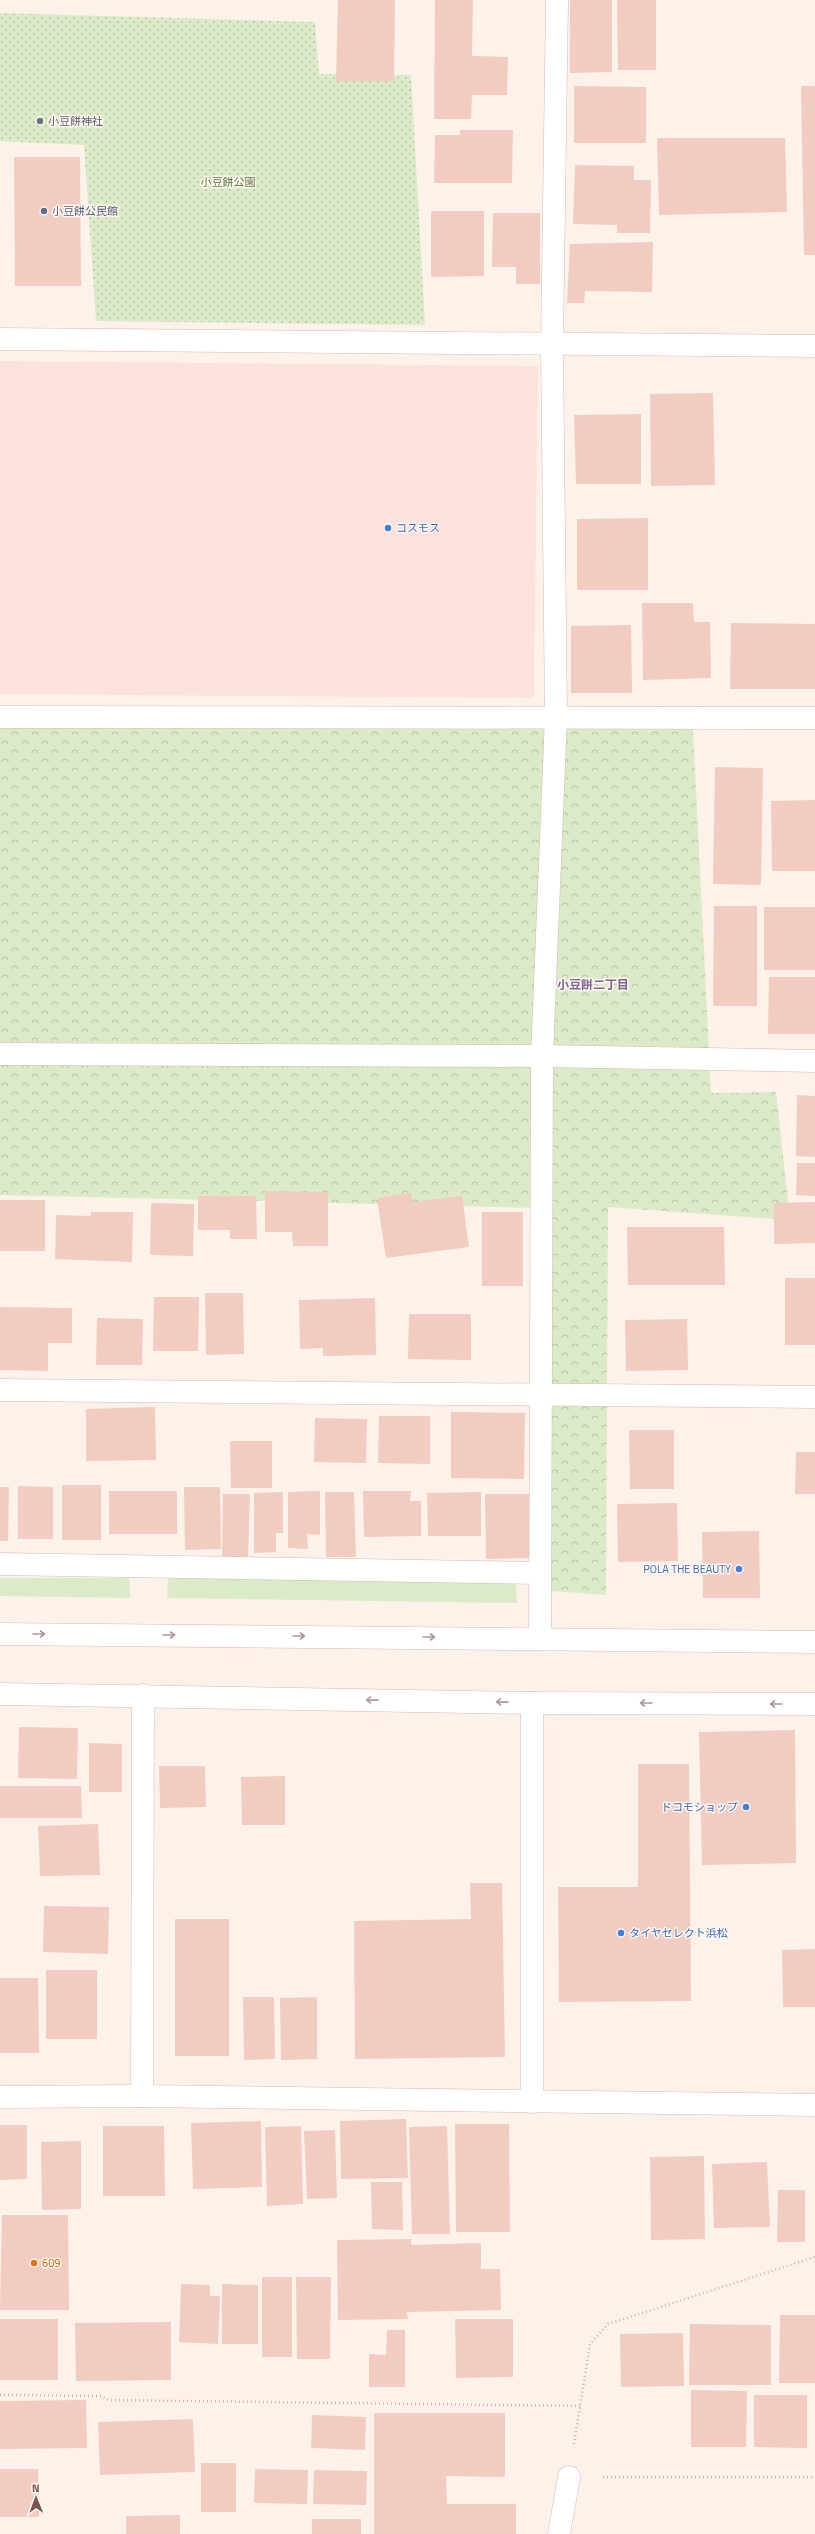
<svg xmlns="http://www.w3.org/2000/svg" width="815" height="2534" font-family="'Titillium Web','Noto Sans JP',sans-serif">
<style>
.commercial{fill:#fde1de}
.grass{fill:#dcebc7}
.forest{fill:url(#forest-crowns)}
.park{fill:url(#park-dots)}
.building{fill:#f2cbc1}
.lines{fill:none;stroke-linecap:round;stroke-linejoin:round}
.lane-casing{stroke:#d2bab1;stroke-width:23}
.street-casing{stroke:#d2bab1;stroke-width:23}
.secondary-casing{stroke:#d5b9ae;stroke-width:23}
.path{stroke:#d8aea3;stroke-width:2.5;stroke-dasharray:1 3;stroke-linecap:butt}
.lane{stroke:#fff;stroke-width:22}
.street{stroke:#fff;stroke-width:22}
.secondary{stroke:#fff;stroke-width:22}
.oneway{stroke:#ae9894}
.worship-dot{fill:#6b7280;stroke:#fff6f0;stroke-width:1.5}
.service-dot{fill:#5c6f8a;stroke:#fff6f0;stroke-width:1.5}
.shop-dot{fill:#3f7fe0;stroke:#fff6f0;stroke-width:1.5}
.food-dot{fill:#e8710a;stroke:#fff6f0;stroke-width:1.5}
.labels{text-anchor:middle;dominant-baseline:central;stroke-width:3;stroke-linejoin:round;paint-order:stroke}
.worship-label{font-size:11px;fill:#5b616d;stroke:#fff6f0;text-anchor:start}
.park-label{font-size:11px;fill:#5b7841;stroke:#fff6f0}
.service-label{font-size:11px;fill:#4e5e75;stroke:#fff6f0;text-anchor:start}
.shop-label{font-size:11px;fill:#366cbe;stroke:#fff6f0;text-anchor:start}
.food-label{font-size:11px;fill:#c56008;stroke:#fff6f0;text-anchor:start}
.neighbourhood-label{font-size:12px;font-weight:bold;fill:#7a6594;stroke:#fff6f0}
</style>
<defs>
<pattern id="forest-crowns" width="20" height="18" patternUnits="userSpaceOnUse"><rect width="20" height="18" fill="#dcebc7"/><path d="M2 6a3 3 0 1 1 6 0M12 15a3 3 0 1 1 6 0" fill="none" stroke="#b7c1a4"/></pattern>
<pattern id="park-dots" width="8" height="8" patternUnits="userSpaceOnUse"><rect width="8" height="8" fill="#dcebc7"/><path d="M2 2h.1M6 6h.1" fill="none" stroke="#b7c1a4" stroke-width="1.8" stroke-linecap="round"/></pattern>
</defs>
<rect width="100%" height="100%" fill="#fdf2ea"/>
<path class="commercial" d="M 0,361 L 538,366 L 534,698 L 0,694 Z"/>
<path class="grass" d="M 0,1578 L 129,1578 L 130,1598 L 0,1596 Z
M 168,1578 L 516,1583 L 517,1603 L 167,1598 Z"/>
<path class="forest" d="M 0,724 L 693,729 L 711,1093 L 776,1092 L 790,1220 L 608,1207 L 606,1595 L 538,1590 L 544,1208 L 0,1195 Z"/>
<path class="park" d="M 0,13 L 315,22 L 319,74 L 411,75 L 425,325 L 96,321 L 84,145 L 0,141 Z"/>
<path class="building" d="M 338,0 L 395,0 L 394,81 L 336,81 Z
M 435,0 L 473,0 L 472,56 L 508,57 L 507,95 L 472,95 L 471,119 L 434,119 Z
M 570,0 L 612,0 L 612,72 L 570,73 Z
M 617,0 L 656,0 L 656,70 L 618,70 Z
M 574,86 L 646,87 L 646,143 L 574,143 Z
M 801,86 L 815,86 L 815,255 L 804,255 Z
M 460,130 L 513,130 L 512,183 L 434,183 L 435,135 L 460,135 Z
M 657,138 L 785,138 L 787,212 L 659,215 Z
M 14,157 L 80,157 L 81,286 L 15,286 Z
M 575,165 L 634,166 L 634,180 L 651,180 L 650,233 L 617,233 L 617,225 L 573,224 Z
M 431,211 L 484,211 L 484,276 L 431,277 Z
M 493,213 L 540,213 L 540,284 L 516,284 L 516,267 L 492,267 Z
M 653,242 L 652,292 L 585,291 L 584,303 L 567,303 L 570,244 Z
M 713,393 L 715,485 L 651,486 L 650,394 Z
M 641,414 L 641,484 L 576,484 L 574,415 Z
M 648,518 L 648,590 L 577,590 L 577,519 Z
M 642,603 L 693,603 L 694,622 L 710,622 L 711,678 L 643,680 Z
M 731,623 L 815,624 L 815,689 L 730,689 Z
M 631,625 L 632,693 L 571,693 L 571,626 Z
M 715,767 L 763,768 L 761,885 L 713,884 Z
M 815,800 L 815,871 L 772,871 L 771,801 Z
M 714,906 L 757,906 L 757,1006 L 713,1006 Z
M 764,907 L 815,907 L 815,970 L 764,970 Z
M 769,977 L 815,977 L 815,1034 L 768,1034 Z
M 797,1095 L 815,1096 L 815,1157 L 796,1156 Z
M 797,1163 L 815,1163 L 815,1196 L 796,1195 Z
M 265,1191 L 328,1192 L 328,1246 L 293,1246 L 292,1232 L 265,1232 Z
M 411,1193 L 412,1202 L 462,1196 L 469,1247 L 386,1258 L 377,1198 Z
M 198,1196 L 256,1196 L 257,1239 L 230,1239 L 230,1230 L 198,1230 Z
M 0,1200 L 45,1200 L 45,1251 L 0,1251 Z
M 815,1202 L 815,1243 L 774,1244 L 774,1203 Z
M 151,1203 L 194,1204 L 193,1256 L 150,1255 Z
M 91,1212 L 133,1212 L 132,1262 L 55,1259 L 56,1215 L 91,1216 Z
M 482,1212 L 523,1212 L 523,1286 L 482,1286 Z
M 627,1227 L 724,1227 L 725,1285 L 628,1285 Z
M 785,1278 L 815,1278 L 815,1345 L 785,1345 Z
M 205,1293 L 243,1293 L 244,1354 L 206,1355 Z
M 154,1297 L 199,1297 L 198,1351 L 153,1351 Z
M 375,1298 L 376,1355 L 323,1356 L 323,1348 L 300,1349 L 299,1300 Z
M 0,1307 L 72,1308 L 72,1343 L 48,1343 L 48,1371 L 0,1370 Z
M 409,1314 L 471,1314 L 471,1360 L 408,1359 Z
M 97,1318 L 143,1319 L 142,1365 L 96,1365 Z
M 687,1319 L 688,1370 L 626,1371 L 625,1320 Z
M 155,1407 L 156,1460 L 86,1461 L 86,1409 Z
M 451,1412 L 525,1413 L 524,1479 L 451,1478 Z
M 379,1416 L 430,1416 L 430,1464 L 378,1463 Z
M 315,1418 L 367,1419 L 366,1463 L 314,1462 Z
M 629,1430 L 674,1430 L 674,1489 L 630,1489 Z
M 230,1441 L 272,1441 L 272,1488 L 231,1488 Z
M 796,1452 L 815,1452 L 815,1494 L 795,1494 Z
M 62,1485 L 101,1485 L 101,1540 L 62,1540 Z
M 18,1486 L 53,1487 L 53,1539 L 18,1539 Z
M 0,1487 L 9,1487 L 8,1541 L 0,1541 Z
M 184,1487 L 220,1487 L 221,1549 L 185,1550 Z
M 109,1491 L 177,1491 L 177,1534 L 109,1534 Z
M 320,1491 L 320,1535 L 307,1534 L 308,1549 L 288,1548 L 288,1492 Z
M 363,1491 L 411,1491 L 410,1501 L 421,1501 L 421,1536 L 364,1537 Z
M 283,1492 L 283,1533 L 276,1533 L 276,1552 L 254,1553 L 254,1493 Z
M 325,1492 L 354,1492 L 356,1557 L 326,1557 Z
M 481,1492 L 481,1536 L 428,1536 L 427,1493 Z
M 223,1494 L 250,1494 L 248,1557 L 222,1557 Z
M 485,1494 L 529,1494 L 530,1558 L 486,1559 Z
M 677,1503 L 678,1561 L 618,1562 L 617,1504 Z
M 759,1531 L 760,1598 L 703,1598 L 702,1532 Z
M 19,1727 L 78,1728 L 77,1779 L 18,1778 Z
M 795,1730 L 796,1863 L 702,1865 L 699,1732 Z
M 89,1743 L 122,1744 L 122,1792 L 89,1792 Z
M 638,1764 L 689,1764 L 691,2001 L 559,2002 L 558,1887 L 638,1887 Z
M 159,1766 L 205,1766 L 206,1807 L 160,1808 Z
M 285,1776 L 285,1825 L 242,1825 L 241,1777 Z
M 0,1786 L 81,1786 L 82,1818 L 0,1818 Z
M 98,1824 L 100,1875 L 40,1876 L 38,1826 Z
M 470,1883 L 502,1883 L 505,2057 L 355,2059 L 354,1921 L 471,1919 Z
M 44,1906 L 109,1907 L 108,1954 L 43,1952 Z
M 175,1919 L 229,1919 L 229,2056 L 175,2056 Z
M 815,1949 L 815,2007 L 783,2007 L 782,1950 Z
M 46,1970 L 97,1970 L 97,2039 L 46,2039 Z
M 0,1978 L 38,1978 L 39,2053 L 0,2053 Z
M 243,1997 L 274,1997 L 275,2059 L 244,2060 Z
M 317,1997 L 317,2059 L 281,2060 L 280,1998 Z
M 406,2119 L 408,2178 L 341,2179 L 340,2121 Z
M 261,2121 L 262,2187 L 193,2189 L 191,2123 Z
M 455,2124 L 509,2124 L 510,2232 L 456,2232 Z
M 0,2125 L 27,2125 L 27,2179 L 0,2180 Z
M 103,2126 L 164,2126 L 165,2196 L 103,2196 Z
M 301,2126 L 303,2204 L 267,2206 L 265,2127 Z
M 447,2126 L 450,2234 L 412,2234 L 409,2127 Z
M 335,2130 L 337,2198 L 307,2199 L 304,2131 Z
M 81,2141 L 81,2209 L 42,2210 L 41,2142 Z
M 704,2156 L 705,2239 L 651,2240 L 650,2157 Z
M 767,2162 L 770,2227 L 714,2228 L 712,2164 Z
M 371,2182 L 402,2182 L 403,2230 L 372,2229 Z
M 778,2190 L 805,2190 L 805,2242 L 777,2242 Z
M 2,2215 L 68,2215 L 69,2310 L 0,2310 Z
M 411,2239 L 411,2245 L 481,2243 L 481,2269 L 500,2269 L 501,2310 L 407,2312 L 408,2319 L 338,2320 L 337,2240 Z
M 262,2277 L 292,2277 L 292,2357 L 262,2357 Z
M 296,2277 L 331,2277 L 330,2359 L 297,2359 Z
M 181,2284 L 210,2285 L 210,2296 L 220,2296 L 218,2344 L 179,2342 Z
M 222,2284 L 258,2285 L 258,2344 L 222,2344 Z
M 780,2315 L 815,2315 L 815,2383 L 779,2383 Z
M 0,2319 L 58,2319 L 58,2380 L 0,2380 Z
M 455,2319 L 513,2319 L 513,2377 L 456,2378 Z
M 171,2322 L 171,2380 L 76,2381 L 75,2323 Z
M 690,2324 L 771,2325 L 771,2385 L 689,2385 Z
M 387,2330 L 405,2330 L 405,2387 L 369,2387 L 369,2354 L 386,2355 Z
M 683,2333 L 684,2386 L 621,2387 L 620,2334 Z
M 691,2390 L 747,2391 L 746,2447 L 691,2447 Z
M 754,2395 L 807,2395 L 807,2448 L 754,2447 Z
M 86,2400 L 87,2448 L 0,2449 L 0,2401 Z
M 374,2413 L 505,2413 L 505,2477 L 446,2476 L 447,2504 L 516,2504 L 516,2534 L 374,2534 Z
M 312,2415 L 366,2417 L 365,2450 L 311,2448 Z
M 193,2419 L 195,2472 L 100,2475 L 98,2422 Z
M 201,2463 L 236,2463 L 236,2512 L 201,2512 Z
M 0,2469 L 38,2469 L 39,2517 L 0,2517 Z
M 255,2469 L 308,2470 L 307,2504 L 254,2503 Z
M 314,2470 L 367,2471 L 366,2505 L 313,2504 Z
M 180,2515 L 180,2534 L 126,2534 L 126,2516 Z
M 312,2519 L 361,2519 L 361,2534 L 312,2534 Z"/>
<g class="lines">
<defs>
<path id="lane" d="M 0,1054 L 542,1056 L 815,1061
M 540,1638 L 542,1056 L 556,717 L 552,345"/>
<path id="street" d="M 552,345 L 557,0
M 0,717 L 815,718
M 0,1390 L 815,1397
M 0,1564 L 540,1573
M 532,1703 L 532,2102
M 142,2096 L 143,1695
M 559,2534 L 569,2477"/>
<path id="secondary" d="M 0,339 L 815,346
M 0,1634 L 815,1642
M 0,1694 L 532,1703 L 815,1704
M 0,2097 L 142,2096 L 815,2105"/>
</defs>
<use href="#lane" class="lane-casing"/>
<use href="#street" class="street-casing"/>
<use href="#secondary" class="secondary-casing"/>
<path class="path" d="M 0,2395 L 101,2396 L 109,2400 L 581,2406
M 574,2444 L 590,2344 L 608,2324 L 815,2257
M 603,2477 L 815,2477"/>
<use href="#lane" class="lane"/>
<use href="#street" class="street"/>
<use href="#secondary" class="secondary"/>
</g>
<defs><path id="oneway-shaft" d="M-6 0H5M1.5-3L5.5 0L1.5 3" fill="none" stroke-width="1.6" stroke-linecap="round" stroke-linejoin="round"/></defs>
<g class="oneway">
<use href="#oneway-shaft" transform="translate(39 1634)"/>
<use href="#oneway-shaft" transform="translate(169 1635)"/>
<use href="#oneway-shaft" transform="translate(299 1636)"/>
<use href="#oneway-shaft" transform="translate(429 1637)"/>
<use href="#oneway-shaft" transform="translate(372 1700) rotate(-179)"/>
<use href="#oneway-shaft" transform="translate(502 1702) rotate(-179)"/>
<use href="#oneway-shaft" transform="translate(646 1703) rotate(-180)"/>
<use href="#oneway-shaft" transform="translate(776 1704) rotate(-180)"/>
</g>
<circle class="worship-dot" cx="40" cy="121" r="4"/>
<circle class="service-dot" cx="44" cy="211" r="4"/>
<g class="shop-dot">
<circle cx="388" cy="528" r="4"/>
<circle cx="739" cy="1569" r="4"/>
<circle cx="746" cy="1807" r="4"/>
<circle cx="621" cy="1933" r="4"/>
</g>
<circle class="food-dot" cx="34" cy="2263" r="4"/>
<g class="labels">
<g class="worship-label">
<text x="48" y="121">小豆餅神社</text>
</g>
<g class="park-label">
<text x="228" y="182">小豆餅公園</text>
</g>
<g class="service-label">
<text x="52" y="211">小豆餅公民館</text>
</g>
<g class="shop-label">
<text x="396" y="528">コスモス</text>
<text x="731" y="1569" text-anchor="end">POLA THE BEAUTY</text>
<text x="738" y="1807" text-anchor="end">ドコモショップ</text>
<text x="629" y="1933">タイヤセレクト浜松</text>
</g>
<g class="food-label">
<text x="42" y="2263">609</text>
</g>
<g class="neighbourhood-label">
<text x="593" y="984">小豆餅二丁目</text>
</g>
</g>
<g transform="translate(36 2498) rotate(359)" stroke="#fff6f0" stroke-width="3" paint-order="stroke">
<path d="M0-3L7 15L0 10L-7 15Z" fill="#78544c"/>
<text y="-6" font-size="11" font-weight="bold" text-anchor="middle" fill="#78544c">N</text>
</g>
</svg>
